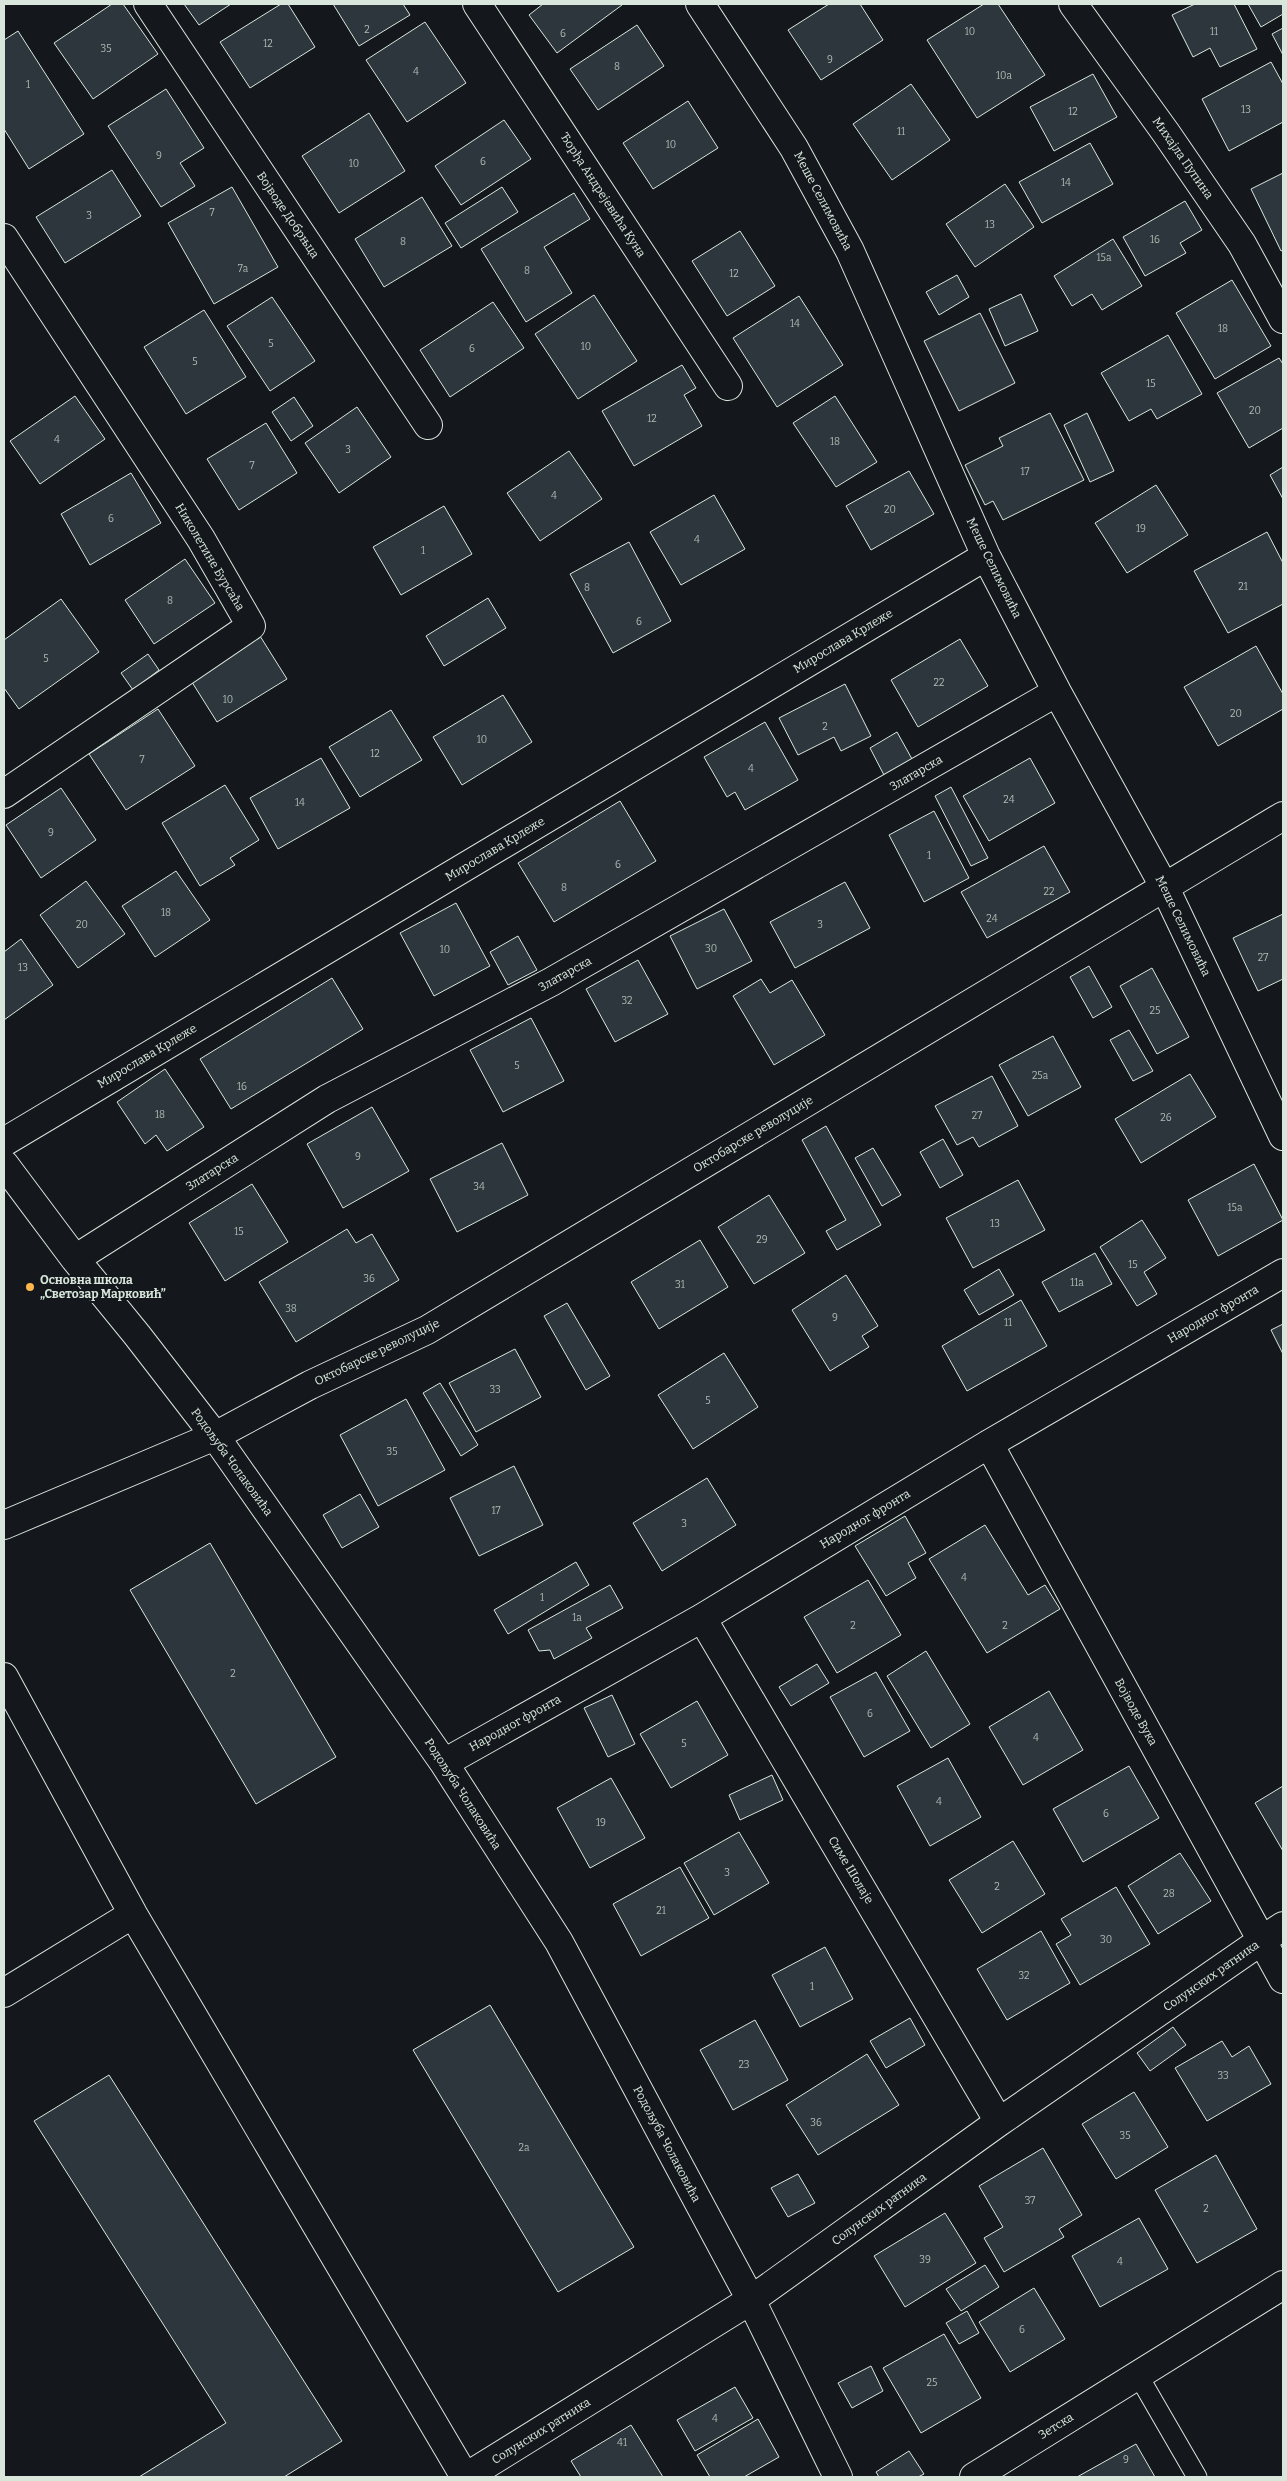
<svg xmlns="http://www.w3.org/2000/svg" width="1287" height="2481" font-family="Bitter,serif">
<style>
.building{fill:#2c363c;stroke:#d8e6dc}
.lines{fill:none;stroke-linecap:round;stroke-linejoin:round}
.service-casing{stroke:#d8e6dc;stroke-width:21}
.minor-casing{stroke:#d8e6dc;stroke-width:30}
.service{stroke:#14181c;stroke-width:19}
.minor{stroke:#14181c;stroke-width:28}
.poi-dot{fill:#ffb74d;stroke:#14181c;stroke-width:2}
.labels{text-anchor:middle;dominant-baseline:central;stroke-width:4;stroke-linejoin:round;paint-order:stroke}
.number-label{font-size:10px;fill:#adbab4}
.street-label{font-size:12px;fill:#d8e6dc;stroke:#14181c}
.poi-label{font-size:12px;font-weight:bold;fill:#d8e6dc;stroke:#14181c;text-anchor:start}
</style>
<rect width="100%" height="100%" fill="#14181c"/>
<path class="building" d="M 112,4 L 123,4 L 158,54 L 93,99 L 54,43 Z
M 184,4 L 231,4 L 199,25 Z
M 281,4 L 288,4 L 315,47 L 250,88 L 220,42 Z
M 333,4 L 403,4 L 410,15 L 359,46 Z
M 543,4 L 621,4 L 622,5 L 557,53 L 529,15 Z
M 829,4 L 860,4 L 883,40 L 821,80 L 788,30 Z
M 984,4 L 998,4 L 1045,75 L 977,118 L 927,40 Z
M 1195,4 L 1234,4 L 1257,49 L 1220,67 L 1210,48 L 1193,57 L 1172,15 Z
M 1248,4 L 1283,4 L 1283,14 L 1261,27 Z
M 425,22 L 466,83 L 407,122 L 366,60 Z
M 637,25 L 664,66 L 598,110 L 570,69 Z
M 1283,28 L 1283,55 L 1272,34 Z
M 18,31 L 84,134 L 29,169 L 4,129 L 4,40 Z
M 1271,62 L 1283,84 L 1283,122 L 1229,151 L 1202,99 Z
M 1093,74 L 1117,117 L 1054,151 L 1030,107 Z
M 911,84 L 950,140 L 892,180 L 853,124 Z
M 166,89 L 204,148 L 180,163 L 195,186 L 161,207 L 108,126 Z
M 688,101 L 718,148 L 653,189 L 623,143 Z
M 369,113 L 405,171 L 339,213 L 302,156 Z
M 504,120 L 531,159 L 461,205 L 435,166 Z
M 1090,143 L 1113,184 L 1042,223 L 1019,182 Z
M 112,170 L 141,216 L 65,263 L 36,217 Z
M 1283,173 L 1283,250 L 1281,251 L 1251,189 Z
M 1005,184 L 1034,227 L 975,267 L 946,224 Z
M 232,187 L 278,267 L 214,304 L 168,223 Z
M 502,187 L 518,212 L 461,248 L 445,223 Z
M 574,193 L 590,219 L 544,247 L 572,293 L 526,322 L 481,249 Z
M 422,197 L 452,246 L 384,287 L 355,239 Z
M 1185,201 L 1202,230 L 1180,243 L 1186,253 L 1145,276 L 1123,237 Z
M 740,231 L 775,286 L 727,316 L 692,261 Z
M 1113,239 L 1142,286 L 1102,310 L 1092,294 L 1072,306 L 1054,276 Z
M 957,275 L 969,297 L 939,315 L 926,292 Z
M 1232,280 L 1271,346 L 1215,379 L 1176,313 Z
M 1021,294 L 1038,331 L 1005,346 L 989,309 Z
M 594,295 L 637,361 L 578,399 L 535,334 Z
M 799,296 L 843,365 L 777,407 L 733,338 Z
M 272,297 L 315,361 L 270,391 L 227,326 Z
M 493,302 L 524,348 L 450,397 L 420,350 Z
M 204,310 L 246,377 L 186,414 L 144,347 Z
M 980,313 L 1015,383 L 959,411 L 924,341 Z
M 1168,335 L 1202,394 L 1157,419 L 1151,409 L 1129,421 L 1101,373 Z
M 1279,358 L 1283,364 L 1283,428 L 1249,448 L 1217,393 Z
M 682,365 L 696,388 L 684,395 L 702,426 L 634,466 L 602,411 Z
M 75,396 L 105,439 L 40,484 L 10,441 Z
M 835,396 L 877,462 L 836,487 L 793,423 Z
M 294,397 L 313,426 L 291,441 L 272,412 Z
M 357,407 L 391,457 L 339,493 L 305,443 Z
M 1050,413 L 1084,480 L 1003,520 L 993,501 L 985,505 L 965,465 L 1003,446 L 999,438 Z
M 1087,413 L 1114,471 L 1090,482 L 1064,425 Z
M 266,423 L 297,473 L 239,510 L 207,459 Z
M 569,451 L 602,499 L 540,541 L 507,493 Z
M 1283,467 L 1283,499 L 1270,475 Z
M 909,471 L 934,514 L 871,550 L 846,506 Z
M 131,473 L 161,523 L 90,565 L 61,514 Z
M 1156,485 L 1188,535 L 1127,573 L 1095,523 Z
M 714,495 L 745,549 L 681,585 L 650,532 Z
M 444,506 L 472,554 L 401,595 L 373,547 Z
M 1267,532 L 1283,563 L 1283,604 L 1228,633 L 1194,571 Z
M 629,542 L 671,621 L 613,653 L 570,574 Z
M 185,559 L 215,603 L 154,644 L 125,600 Z
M 488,598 L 506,628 L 444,666 L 426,636 Z
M 61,599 L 99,652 L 19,709 L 4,688 L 4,640 Z
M 260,636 L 287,679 L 217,722 L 190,679 Z
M 960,639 L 988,686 L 918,727 L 891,680 Z
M 1256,646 L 1283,694 L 1283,709 L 1218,746 L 1184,687 Z
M 148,654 L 159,670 L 133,690 L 121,673 Z
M 845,684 L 871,736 L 841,751 L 834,737 L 798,755 L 779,718 Z
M 503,695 L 532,742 L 462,785 L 433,737 Z
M 158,709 L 195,766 L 126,810 L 89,754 Z
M 391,710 L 422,760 L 360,797 L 329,747 Z
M 765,722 L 798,780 L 745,810 L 735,792 L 727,797 L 704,757 Z
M 897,732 L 912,759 L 884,775 L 870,748 Z
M 321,758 L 350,808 L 278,849 L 250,798 Z
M 1030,758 L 1055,803 L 989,841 L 963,796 Z
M 225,785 L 259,840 L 230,858 L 235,865 L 200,886 L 162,823 Z
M 951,787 L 988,858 L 971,866 L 935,796 Z
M 61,788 L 96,840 L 41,878 L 6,825 Z
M 620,801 L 656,861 L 554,922 L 518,863 Z
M 934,811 L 969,878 L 924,902 L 889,835 Z
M 1044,846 L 1070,892 L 987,938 L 961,892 Z
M 176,871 L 210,920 L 155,957 L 122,906 Z
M 86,881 L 125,934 L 78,968 L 40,915 Z
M 845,882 L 870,928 L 795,968 L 770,922 Z
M 456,903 L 490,966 L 434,996 L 400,933 Z
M 724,909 L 752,961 L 697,989 L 670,936 Z
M 1283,914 L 1283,979 L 1258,991 L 1233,938 Z
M 518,936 L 537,970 L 508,985 L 490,952 Z
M 21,939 L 53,985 L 4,1020 L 4,952 Z
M 638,960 L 668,1014 L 615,1042 L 586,989 Z
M 1089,966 L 1112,1007 L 1093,1018 L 1070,977 Z
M 1152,968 L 1189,1037 L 1157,1054 L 1120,986 Z
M 332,978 L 363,1029 L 231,1109 L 200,1059 Z
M 761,979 L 770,993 L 792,980 L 825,1035 L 774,1065 L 733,996 Z
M 531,1018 L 564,1081 L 503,1112 L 470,1050 Z
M 1129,1030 L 1153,1071 L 1133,1081 L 1110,1040 Z
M 1053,1036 L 1081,1087 L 1028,1116 L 999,1065 Z
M 165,1069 L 204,1127 L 167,1151 L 156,1135 L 145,1144 L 117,1102 Z
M 1190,1074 L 1216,1117 L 1141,1163 L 1115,1119 Z
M 992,1076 L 1018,1126 L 979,1147 L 973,1137 L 957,1145 L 935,1106 Z
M 372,1107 L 409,1171 L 343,1208 L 307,1144 Z
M 826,1126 L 881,1225 L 837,1250 L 826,1231 L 846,1220 L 802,1140 Z
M 943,1139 L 963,1175 L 940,1188 L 920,1152 Z
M 502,1143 L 528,1195 L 457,1232 L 430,1179 Z
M 873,1148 L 901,1195 L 882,1206 L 855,1158 Z
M 1254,1164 L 1283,1220 L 1218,1256 L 1188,1200 Z
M 1018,1180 L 1045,1230 L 973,1268 L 946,1218 Z
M 252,1184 L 288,1242 L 225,1281 L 189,1223 Z
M 769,1195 L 805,1253 L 754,1284 L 718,1227 Z
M 1142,1220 L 1166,1258 L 1144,1272 L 1157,1294 L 1137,1306 L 1100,1247 Z
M 347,1229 L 356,1243 L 372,1234 L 399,1280 L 296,1342 L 259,1282 Z
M 700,1240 L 728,1287 L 659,1329 L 631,1282 Z
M 1095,1253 L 1112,1284 L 1059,1312 L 1042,1282 Z
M 999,1269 L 1014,1295 L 979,1315 L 964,1290 Z
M 846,1275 L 878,1326 L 862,1336 L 869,1347 L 830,1371 L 792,1310 Z
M 1021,1300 L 1047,1346 L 967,1391 L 942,1346 Z
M 567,1303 L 610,1376 L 586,1390 L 544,1316 Z
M 1283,1324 L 1283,1354 L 1271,1330 Z
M 515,1349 L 541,1397 L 476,1432 L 449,1383 Z
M 724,1353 L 758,1407 L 693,1449 L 658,1395 Z
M 440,1383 L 478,1445 L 461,1456 L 423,1393 Z
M 406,1399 L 445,1470 L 378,1506 L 340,1435 Z
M 514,1466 L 543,1525 L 479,1556 L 450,1498 Z
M 707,1478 L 736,1525 L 662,1571 L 633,1523 Z
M 360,1494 L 379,1527 L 342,1548 L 323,1515 Z
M 905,1516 L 926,1553 L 908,1563 L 916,1578 L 886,1596 L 855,1546 Z
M 985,1525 L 1028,1595 L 1045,1585 L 1060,1609 L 987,1653 L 929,1559 Z
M 210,1543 L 336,1757 L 256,1804 L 130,1590 Z
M 576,1562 L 589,1585 L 508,1634 L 494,1610 Z
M 868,1580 L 901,1635 L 837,1673 L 804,1617 Z
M 610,1585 L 623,1608 L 586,1628 L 592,1638 L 554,1659 L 550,1650 L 539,1651 L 528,1630 Z
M 926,1651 L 970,1724 L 931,1748 L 887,1676 Z
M 817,1664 L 829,1683 L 791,1706 L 779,1687 Z
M 876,1672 L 910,1731 L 864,1757 L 830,1697 Z
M 1049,1691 L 1083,1750 L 1023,1785 L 989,1727 Z
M 612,1695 L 635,1744 L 608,1757 L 584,1708 Z
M 697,1701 L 728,1755 L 671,1788 L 640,1734 Z
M 948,1758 L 981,1817 L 930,1846 L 897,1786 Z
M 1129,1766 L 1159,1818 L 1083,1862 L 1053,1809 Z
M 772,1775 L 783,1800 L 740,1820 L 729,1795 Z
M 611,1778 L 645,1838 L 590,1868 L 557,1808 Z
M 1283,1786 L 1283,1851 L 1255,1803 Z
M 739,1832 L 769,1883 L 714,1915 L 684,1863 Z
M 1013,1841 L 1045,1894 L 982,1933 L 949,1880 Z
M 1180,1853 L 1211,1901 L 1158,1934 L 1128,1886 Z
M 680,1867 L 709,1918 L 641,1956 L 613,1904 Z
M 1116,1887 L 1150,1944 L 1080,1985 L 1056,1944 L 1071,1935 L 1061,1919 Z
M 1041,1931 L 1070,1983 L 1007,2020 L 977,1969 Z
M 825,1947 L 853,1999 L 800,2027 L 772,1975 Z
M 490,2005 L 634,2247 L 558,2292 L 413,2050 Z
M 910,2018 L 925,2045 L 886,2068 L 870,2041 Z
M 755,2020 L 788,2080 L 733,2110 L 700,2050 Z
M 1173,2027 L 1186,2045 L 1150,2071 L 1137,2053 Z
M 1222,2041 L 1232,2057 L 1249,2046 L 1271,2084 L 1207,2121 L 1175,2068 Z
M 867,2054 L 899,2105 L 818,2155 L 786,2105 Z
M 109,2075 L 342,2441 L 284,2477 L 139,2477 L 226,2423 L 34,2121 Z
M 1134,2092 L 1168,2147 L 1116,2179 L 1082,2124 Z
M 1043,2148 L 1082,2215 L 1059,2229 L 1064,2237 L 1004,2272 L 984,2238 L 1003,2227 L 979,2186 Z
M 1216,2155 L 1257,2229 L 1197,2263 L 1155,2190 Z
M 798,2174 L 815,2203 L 788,2217 L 771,2188 Z
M 945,2213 L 976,2263 L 905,2307 L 874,2256 Z
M 1139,2218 L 1168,2269 L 1100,2307 L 1072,2256 Z
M 985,2265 L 999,2287 L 961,2311 L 946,2289 Z
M 1034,2288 L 1065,2339 L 1010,2372 L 979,2322 Z
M 967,2311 L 979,2333 L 959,2344 L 946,2323 Z
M 944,2334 L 981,2398 L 921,2433 L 883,2368 Z
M 871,2366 L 883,2391 L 852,2408 L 838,2383 Z
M 735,2387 L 753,2418 L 695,2451 L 677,2420 Z
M 758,2419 L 779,2457 L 744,2477 L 710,2477 L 697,2455 Z
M 631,2425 L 663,2477 L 581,2477 L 571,2461 Z
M 1136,2444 L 1155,2477 L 1077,2477 Z
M 909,2451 L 924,2474 L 918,2477 L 879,2477 L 876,2472 Z"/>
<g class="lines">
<defs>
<path id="service" d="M 1138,2375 L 1197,2477"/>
<path id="minor" d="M 148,4 L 428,425
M 477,4 L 728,386
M 700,4 L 794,148 L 850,251 L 986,556 L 1057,692 L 1165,888 L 1283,1136
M 1073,4 L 1166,133 L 1242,244 L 1283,319
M 4,238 L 201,539 L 251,626 L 4,794
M 4,1142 L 986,556
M 4,1164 L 75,1259 L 137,1335 L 215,1436 L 444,1763 L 559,1942 L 751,2300 L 838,2477
M 75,1259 L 327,1099 L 551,982 L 1057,692
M 989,1444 L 1283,1979
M 4,1525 L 215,1436 L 310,1385 L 427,1330 L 1283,816
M 702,1618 L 999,2122
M 4,1677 L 133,1914 L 465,2477
M 444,1763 L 702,1618 L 989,1444 L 1283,1273
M 4,1993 L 133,1914
M 466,2477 L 751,2300 L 999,2122 L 1283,1926
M 974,2477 L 1283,2285"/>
</defs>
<use href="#service" class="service-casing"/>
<use href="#minor" class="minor-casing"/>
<use href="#service" class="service"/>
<use href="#minor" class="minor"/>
</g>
<circle class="poi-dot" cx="30" cy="1287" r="5"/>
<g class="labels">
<g class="number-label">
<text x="367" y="30">2</text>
<text x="970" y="32">10</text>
<text x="1214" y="32">11</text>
<text x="563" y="34">6</text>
<text x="268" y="44">12</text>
<text x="106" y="49">35</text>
<text x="830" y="60">9</text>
<text x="617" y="67">8</text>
<text x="416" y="72">4</text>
<text x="1004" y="76">10a</text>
<text x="28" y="85">1</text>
<text x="1246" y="110">13</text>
<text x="1073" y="112">12</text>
<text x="901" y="132">11</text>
<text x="671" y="145">10</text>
<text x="159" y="156">9</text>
<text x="483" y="162">6</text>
<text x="354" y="164">10</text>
<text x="1066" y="183">14</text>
<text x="212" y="213">7</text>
<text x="89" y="216">3</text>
<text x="990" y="225">13</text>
<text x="1155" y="240">16</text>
<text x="403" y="242">8</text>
<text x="1104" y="258">15a</text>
<text x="243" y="269">7a</text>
<text x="527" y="271">8</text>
<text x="734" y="274">12</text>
<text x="795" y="324">14</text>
<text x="1223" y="329">18</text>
<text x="271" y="344">5</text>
<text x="586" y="347">10</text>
<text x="472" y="349">6</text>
<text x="195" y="362">5</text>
<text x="1151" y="384">15</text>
<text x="1255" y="411">20</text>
<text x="652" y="419">12</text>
<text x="57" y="440">4</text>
<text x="835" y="442">18</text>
<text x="348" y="450">3</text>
<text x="252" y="466">7</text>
<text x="1025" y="472">17</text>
<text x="554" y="496">4</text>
<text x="890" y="510">20</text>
<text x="111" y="519">6</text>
<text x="1141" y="529">19</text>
<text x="697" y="540">4</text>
<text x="423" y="551">1</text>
<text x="1243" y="587">21</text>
<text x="587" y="588">8</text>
<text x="170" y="601">8</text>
<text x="639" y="622">6</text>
<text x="46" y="659">5</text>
<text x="939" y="683">22</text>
<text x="228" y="700">10</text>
<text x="1236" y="714">20</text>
<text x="825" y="727">2</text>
<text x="482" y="740">10</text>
<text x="375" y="754">12</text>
<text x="142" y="760">7</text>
<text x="751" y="769">4</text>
<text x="1009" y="800">24</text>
<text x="300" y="803">14</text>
<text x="51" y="833">9</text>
<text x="929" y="856">1</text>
<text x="618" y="865">6</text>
<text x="564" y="888">8</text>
<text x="1049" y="892">22</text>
<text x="166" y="913">18</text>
<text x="992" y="919">24</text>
<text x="82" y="925">20</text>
<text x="820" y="925">3</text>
<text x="711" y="949">30</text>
<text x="445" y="950">10</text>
<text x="1263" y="958">27</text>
<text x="23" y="968">13</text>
<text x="627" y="1001">32</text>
<text x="1155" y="1011">25</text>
<text x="517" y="1066">5</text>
<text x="1040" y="1076">25a</text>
<text x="242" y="1087">16</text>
<text x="160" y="1115">18</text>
<text x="977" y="1116">27</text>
<text x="1166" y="1118">26</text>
<text x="358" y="1157">9</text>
<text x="479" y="1187">34</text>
<text x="1235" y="1208">15a</text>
<text x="995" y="1224">13</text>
<text x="239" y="1232">15</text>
<text x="762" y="1240">29</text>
<text x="1133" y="1265">15</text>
<text x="369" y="1279">36</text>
<text x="1077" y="1283">11a</text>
<text x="680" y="1285">31</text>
<text x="291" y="1309">38</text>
<text x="835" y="1318">9</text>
<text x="1008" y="1323">11</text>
<text x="495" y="1390">33</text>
<text x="708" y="1401">5</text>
<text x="392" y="1452">35</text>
<text x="496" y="1511">17</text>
<text x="684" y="1524">3</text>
<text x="964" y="1578">4</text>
<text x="542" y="1598">1</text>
<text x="577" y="1618">1a</text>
<text x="853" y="1626">2</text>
<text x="1005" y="1626">2</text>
<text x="233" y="1674">2</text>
<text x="870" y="1714">6</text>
<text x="1036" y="1738">4</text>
<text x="684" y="1744">5</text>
<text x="939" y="1802">4</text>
<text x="1106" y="1814">6</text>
<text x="601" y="1823">19</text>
<text x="727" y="1873">3</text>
<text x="997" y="1887">2</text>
<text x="1169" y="1894">28</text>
<text x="661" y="1911">21</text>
<text x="1106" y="1940">30</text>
<text x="1024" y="1976">32</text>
<text x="812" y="1987">1</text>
<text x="744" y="2065">23</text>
<text x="1223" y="2076">33</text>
<text x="816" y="2123">36</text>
<text x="1125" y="2136">35</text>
<text x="524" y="2148">2a</text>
<text x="1030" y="2201">37</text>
<text x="1206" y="2209">2</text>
<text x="925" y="2260">39</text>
<text x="1120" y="2262">4</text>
<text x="1022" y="2330">6</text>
<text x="932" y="2383">25</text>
<text x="715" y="2419">4</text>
<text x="622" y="2443">41</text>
<text x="1126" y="2460">9</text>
</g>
<g class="street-label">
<text transform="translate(1183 158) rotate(55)">Михајла Пупина</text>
<text transform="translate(603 195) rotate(57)">Ђорђа Андрејевића Куна</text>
<text transform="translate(823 201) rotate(62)">Меше Селимовића</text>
<text transform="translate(288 215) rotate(56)">Војводе Добрњца</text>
<text transform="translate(210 557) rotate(59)">Николетине Бурсаћа</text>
<text transform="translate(994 568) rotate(64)">Меше Селимовића</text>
<text transform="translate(843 641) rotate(-31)">Мирослава Крлеже</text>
<text transform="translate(916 773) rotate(-30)">Златарска</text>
<text transform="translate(495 849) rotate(-31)">Мирослава Крлеже</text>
<text transform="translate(1183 926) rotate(64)">Меше Селимовића</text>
<text transform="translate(565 974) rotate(-29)">Златарска</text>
<text transform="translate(147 1056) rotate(-31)">Мирослава Крлеже</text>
<text transform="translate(753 1134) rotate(-31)">Октобарске револуције</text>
<text transform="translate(212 1172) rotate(-32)">Златарска</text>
<text transform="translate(1213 1314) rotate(-30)">Народног фронта</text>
<text transform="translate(377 1352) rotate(-26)">Октобарске револуције</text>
<text transform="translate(232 1462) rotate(54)">Родољуба Чолаковића</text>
<text transform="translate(865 1519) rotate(-31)">Народног фронта</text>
<text transform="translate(1136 1712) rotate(61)">Војводе Вука</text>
<text transform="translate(515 1723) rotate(-29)">Народног фронта</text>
<text transform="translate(463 1794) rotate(57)">Родољуба Чолаковића</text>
<text transform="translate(851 1870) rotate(59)">Симе Шолаје</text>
<text transform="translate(1211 1976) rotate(-35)">Солунских ратника</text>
<text transform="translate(667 2144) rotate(62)">Родољуба Чолаковића</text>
<text transform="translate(879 2209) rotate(-36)">Солунских ратника</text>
<text transform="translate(1056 2426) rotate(-32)">Зетска</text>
<text transform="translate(541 2431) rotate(-32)">Солунских ратника</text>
</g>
<g class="poi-label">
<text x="40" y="1280">Основна школа<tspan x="40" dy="14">„Светозар Марковић”</tspan></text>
</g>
</g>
<rect width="1287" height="2481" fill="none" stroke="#d8e6dc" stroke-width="10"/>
</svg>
